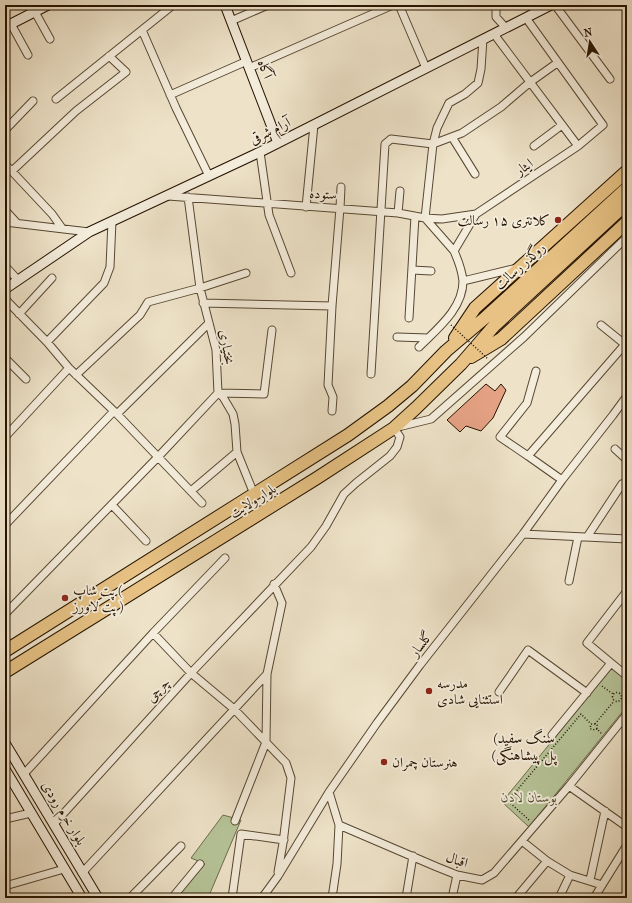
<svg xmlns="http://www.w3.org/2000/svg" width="632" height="903" font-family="'IM FELL French Canon',Amiri,serif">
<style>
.green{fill:#b6c498;stroke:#6e6c4c}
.building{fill:#e4a183;stroke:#251300}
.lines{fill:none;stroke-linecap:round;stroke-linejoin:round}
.street-casing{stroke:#574732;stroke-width:9}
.secondary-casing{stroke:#251300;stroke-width:11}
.highway-casing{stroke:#251300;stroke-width:14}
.path{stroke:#251300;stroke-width:1.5;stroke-dasharray:1 2;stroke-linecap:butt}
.street{stroke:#f4eddc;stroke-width:7}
.secondary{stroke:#f4eddc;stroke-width:9}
.highway{stroke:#e7c284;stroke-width:12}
.path-bridge{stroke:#251300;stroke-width:1.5;stroke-dasharray:1 2;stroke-linecap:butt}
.poi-dot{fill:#8f2418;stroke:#f4eddc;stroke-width:1.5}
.labels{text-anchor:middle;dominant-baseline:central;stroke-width:3.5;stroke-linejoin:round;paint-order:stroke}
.street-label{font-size:14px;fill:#251300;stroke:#f4eddc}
.poi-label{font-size:14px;fill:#251300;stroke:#f4eddc;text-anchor:start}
.park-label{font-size:14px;font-style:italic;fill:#585135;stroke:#f4eddc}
.neighbourhood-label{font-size:15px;fill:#251300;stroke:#f4eddc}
</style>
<rect width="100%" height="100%" fill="#eee3c9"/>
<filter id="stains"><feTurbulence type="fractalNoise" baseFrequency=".005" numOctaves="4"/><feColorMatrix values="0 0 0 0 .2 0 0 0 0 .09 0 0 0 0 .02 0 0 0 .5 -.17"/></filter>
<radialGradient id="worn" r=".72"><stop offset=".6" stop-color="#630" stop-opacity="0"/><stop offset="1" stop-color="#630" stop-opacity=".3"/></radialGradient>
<path class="green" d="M 612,668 L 627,680 L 627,706 L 529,827 L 502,802 Z
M 223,815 L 241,820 L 208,898 L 176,898 L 205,864 L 191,858 Z"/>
<path class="building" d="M 486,384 L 495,391 L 501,384 L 506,390 L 493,418 L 481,431 L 466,426 L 460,432 L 447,420 Z"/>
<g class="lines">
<defs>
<path id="street" d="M 399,5 L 426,68
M 496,5 L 496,17 L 506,28
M 555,5 L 610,79
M 35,12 L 50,39
M 231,21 L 268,5
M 11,24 L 28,55
M 142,30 L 176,108 L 209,176
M 494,34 L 578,146
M 249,68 L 393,5
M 170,95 L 247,61
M 56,99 L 173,5
M 5,130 L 33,101
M 452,137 L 475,174
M 534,146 L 562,125
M 260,152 L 269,215 L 291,273
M 5,164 L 52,214 L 62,228
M 12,171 L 76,111 L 126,72 L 109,56
M 168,196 L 398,213 L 425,218 L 442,219 L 476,214
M 188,197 L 200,288 L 216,350 L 218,393 L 223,397 L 233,414 L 235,424 L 237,452 L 254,494
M 306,207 L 314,125
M 5,210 L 17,223
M 398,213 L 400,191
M 5,222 L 89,232
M 454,251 L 425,218 L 433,144 L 437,128 L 449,103 L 465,94 L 478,83 L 481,69 L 483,39
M 5,266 L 18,280
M 412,270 L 431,271
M 463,281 L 517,268
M 5,299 L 47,342 L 69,368 L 117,414 L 202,503
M 203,303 L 332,306
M 19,314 L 52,278
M 409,318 L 415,216
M 601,325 L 627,346
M 397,337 L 428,338
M 47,342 L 104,283 L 110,267 L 112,221
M 419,347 C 437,329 463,309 463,281 C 462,271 458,260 454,251 L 476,214 L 578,146 L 603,125 L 526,18
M 5,358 L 26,379
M 371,374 L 385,144 L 391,139 L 433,144 L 462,133 L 501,107 L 529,83 L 557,63
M 76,375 L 140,315 L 148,302 L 200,288 L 246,273
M 332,411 L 333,397 L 328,385 L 332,306 L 340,208 L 341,187
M 117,414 L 209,323
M 5,437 L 69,368
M 615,449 L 627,460
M 528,456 L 500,437 L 527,403 L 536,371
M 562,480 L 528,456 L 627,342
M 191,491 L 237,452
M 112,505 L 146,541
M 5,525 L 114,411
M 523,534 L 627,539
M 587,537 L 622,484 L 627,487
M 569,581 L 578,537
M 5,614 L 158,457 L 218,393 L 264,394 L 272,330
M 153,633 L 191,673 L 234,709 L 286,763 L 291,778 L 283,843 L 278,872
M 611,663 L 627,676
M 499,692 L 528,650 L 587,693
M 552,735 L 611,663 L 587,643 L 627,591
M 24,774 L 153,633 L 225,558
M 569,786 L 627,827
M 329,792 L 339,825 L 437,867 L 457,875 L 482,880 L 494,873 L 569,786 L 627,714
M 5,819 L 31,813
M 235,821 L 266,742 L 267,674 L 282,603 L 274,584
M 54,824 L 191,673 L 311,547 L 326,526 L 344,494 L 356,483 L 390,456 L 397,447 L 400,437 L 394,428 L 431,419 L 524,337 L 627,237
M 522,841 L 547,861 L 570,875 L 602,885
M 82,873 L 267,674
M 590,880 L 605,811
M 5,886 L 64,869
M 130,898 L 181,846
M 172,898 L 200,864
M 232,898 L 241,834 L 284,840
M 262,898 L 278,876 L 329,792 L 377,723 L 420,665 L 523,534 L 562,480 L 613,415 L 627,396
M 332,898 L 337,864 L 339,825
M 406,898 L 413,856
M 452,898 L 457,875
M 516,898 L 547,861
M 559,898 L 570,875
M 594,898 L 627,845"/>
<path id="secondary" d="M 225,5 L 278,143
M 5,27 L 48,5
M 5,289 L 89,232 L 260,152 L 551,5
M 5,743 L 98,898
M 5,769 L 82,898"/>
<path id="highway" d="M 455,338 L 475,308 L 627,171
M 471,357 L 501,339 L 627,222
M 5,651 L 348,435 L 388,406 L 412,386 L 446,351 L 486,317 L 627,188
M 5,672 L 317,478 L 394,428 L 416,408 L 461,364 L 494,326 L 627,203"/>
</defs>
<use href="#street" class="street-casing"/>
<use href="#secondary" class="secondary-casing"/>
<use href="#highway" class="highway-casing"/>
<path class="path" d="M 602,686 L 613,694
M612.5 697a4.5 4.5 0 1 1 9 0a4.5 4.5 0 1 1-9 0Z
M 595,724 L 614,701
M 597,729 L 595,730 L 591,729 L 590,728 L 591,724 L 595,724 L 597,725 L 597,729 L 602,734
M 529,820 L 508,801 L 581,714 L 591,724"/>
<use href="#street" class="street"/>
<use href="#secondary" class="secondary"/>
<use href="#highway" class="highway"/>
<path class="path-bridge" d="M 451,325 L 488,359"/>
</g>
<g class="poi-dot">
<circle cx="558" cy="220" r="4"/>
<circle cx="65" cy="598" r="4"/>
<circle cx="429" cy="691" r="4"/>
<circle cx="384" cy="762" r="4"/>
</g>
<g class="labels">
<g class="street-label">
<text transform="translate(265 69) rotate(69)">آگاه</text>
<text transform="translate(270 131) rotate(-26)">آرام شرقی</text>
<text transform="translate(524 167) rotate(-34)">ایثار</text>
<text transform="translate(323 194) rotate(3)">ستوده</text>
<text transform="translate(520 266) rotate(-42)">روگذر رسالت</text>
<text transform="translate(227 347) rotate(81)">بختیاری</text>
<text transform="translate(253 501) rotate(-32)">بلوار ولایت</text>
<text transform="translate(421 644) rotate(-52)">گلسار</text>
<text transform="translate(158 690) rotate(-48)">چرچی</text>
<text transform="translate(64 813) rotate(59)">بلوار خرم رودی</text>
<text transform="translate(457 860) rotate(18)">اقبال</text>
</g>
<g class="poi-label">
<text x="550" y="220" text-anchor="end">کلانتری ۱۵ رسالت</text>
<text x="73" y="590">پت شاپ (<tspan x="73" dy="16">پت لاورز )</tspan></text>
<text x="437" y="683">مدرسه<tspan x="437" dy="16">استثنایی شادی</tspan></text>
<text x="392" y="762">هنرستان چمران</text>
</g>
<g class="park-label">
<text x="529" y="797">بوستان لادن</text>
</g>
<g class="neighbourhood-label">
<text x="524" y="738">(سنگ سفید<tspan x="524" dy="17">(پل پیشاهنگی</tspan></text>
</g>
</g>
<rect width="632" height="903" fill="none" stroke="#eee3c9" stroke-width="20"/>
<rect x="6" y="6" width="620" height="891" fill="none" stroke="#251300" stroke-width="2"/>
<rect x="10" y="10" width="612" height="883" fill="none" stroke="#251300"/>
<g transform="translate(590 42) rotate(348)" stroke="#f4eddc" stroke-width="3" paint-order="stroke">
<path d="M0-3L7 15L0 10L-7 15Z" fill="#251300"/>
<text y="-6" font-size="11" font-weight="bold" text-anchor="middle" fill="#251300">N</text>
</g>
<rect width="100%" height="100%" filter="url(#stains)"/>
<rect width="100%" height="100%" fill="url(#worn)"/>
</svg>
